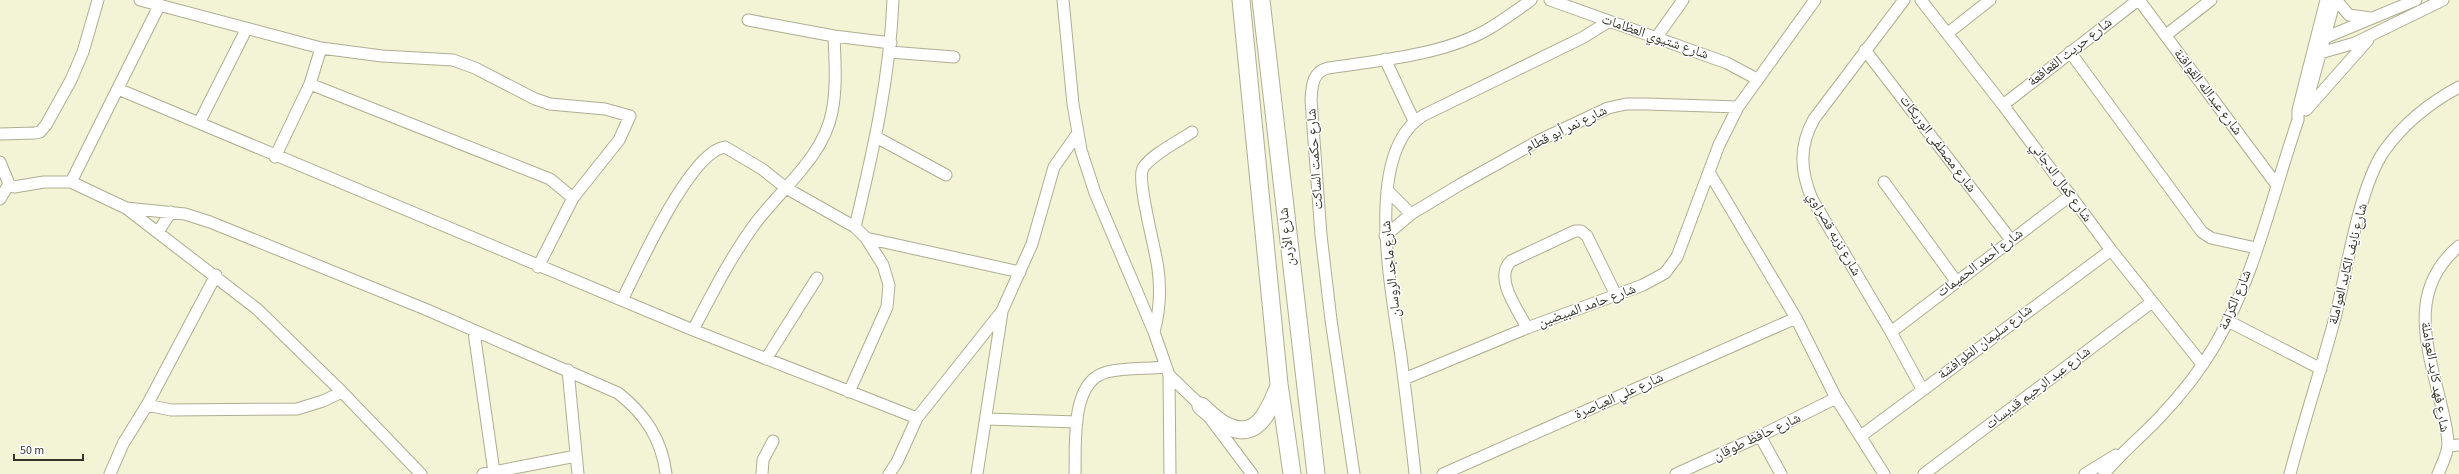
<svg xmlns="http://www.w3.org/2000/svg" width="2459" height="474" font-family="'Source Sans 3','Noto Naskh Arabic',sans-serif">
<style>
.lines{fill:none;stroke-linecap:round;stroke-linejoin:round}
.minor-casing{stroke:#aeae92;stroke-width:13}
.highway-casing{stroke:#aeae92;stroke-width:19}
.minor{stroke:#fff;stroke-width:11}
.highway{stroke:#fff;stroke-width:17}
.labels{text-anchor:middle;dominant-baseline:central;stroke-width:3;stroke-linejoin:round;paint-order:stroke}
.street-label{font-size:14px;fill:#343429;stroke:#fff}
</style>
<rect width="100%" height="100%" fill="#f3f3d6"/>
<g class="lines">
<defs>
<path id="minor" d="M 140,0 L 321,48 L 382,56 L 453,60 L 475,68 L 535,99 L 550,104 L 605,109 L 630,116 L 619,140 L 573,198 L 538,267
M 1063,0 L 1073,104 L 1081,150 L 1095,193 L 1154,332 L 1169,375 L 1201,406 L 1252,474
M 1550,0 L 1727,63 L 1757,79
M 1904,0 L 1814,119 C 1799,146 1800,170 1812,199 L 1891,332 L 1922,389
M 1921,0 L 2003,105 L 2111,250 L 2202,364
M 2139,0 L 2276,184
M 2336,0 L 2349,15 L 2370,18
M 748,20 L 834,36 L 891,43
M 1948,33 L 1990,0
M 2166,35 L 2211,0
M 1656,38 L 1683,0
M 2322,39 L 2416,0
M 1865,50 L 2011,240
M 890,52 L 954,57
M 2070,52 L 2202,232 L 2211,238 L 2256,248
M 2313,55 L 2355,43 L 2443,0
M 1385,59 L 1414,121
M 310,84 L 550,179 L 573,198
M 118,89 L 693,330 L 917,418
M 2003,105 L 2138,0
M 2306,105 L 2335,0
M 2306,110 L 2368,40
M 199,123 L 246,30
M 0,134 L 35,133 L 40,132 L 46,125 L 71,80 L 83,52 L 98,0
M 876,137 L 946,175
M 275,157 L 310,84 L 321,48
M 0,162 L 9,184 L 14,187 L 44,182 L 71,182 L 126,208 L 257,309 L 342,392 L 421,474
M 1709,172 L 1796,318 L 1836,398 L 1884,474
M 71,182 L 159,6
M 1884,182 L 1956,281
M 1387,190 L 1411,214
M 0,199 L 9,184
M 126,208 L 185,214 L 210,222 L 425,309 L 618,393 C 645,414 662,439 666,474
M 855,227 C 873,152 890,77 893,0
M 158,232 L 171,212
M 1385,236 L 1411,214 L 1461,184 L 1540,140 L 1608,108 L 1626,104 L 1647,104 L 1738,107
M 866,238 L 1020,272
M 622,300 C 638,269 690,151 725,147 L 762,169 L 786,188 L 855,227 L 866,238 L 883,265 L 889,285 L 887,307 L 849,392
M 2228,321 L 2321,369
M 1527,328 C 1519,311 1493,278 1511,261 L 1575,231 L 1581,231 L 1587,236 L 1616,295
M 693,330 C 711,296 729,260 752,228 C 778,191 823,159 832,112 C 837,87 835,61 834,36
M 474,332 L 494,472
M 1154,332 C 1160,310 1161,291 1158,269 C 1156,250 1136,180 1143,168 C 1151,155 1179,141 1192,132
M 1891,332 L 2071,195
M 766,359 L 817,278
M 568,370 L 578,474
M 1169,375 L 1170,474
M 1404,379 L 1527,328 L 1643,285 L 1665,273 L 1677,257 L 1719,145 L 1738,107 L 1815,0
M 147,405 L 171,410 L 297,409 L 323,401 L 342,392
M 987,419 L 1077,422
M 1760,436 L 1781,474
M 1861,436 L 2111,250
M 2448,446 L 2459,445
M 110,474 L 123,444 L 147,405 L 216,275
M 483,474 L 576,456
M 762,474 L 763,460 L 773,441
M 889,474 L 897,462 L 917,418 L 1002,311 L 1032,244 L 1054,167 L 1078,133
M 977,474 L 1002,312
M 1075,474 C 1076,443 1070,381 1107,372 C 1125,367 1147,369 1165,367
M 1354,474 L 1331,320 L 1321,235 L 1311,100 C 1312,86 1312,72 1328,68 C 1377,61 1441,55 1485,31 C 1501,22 1516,11 1531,0
M 1415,474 C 1411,435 1406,396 1401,357 C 1393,297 1361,152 1424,115 L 1582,38 L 1608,22
M 1443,474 L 1796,318
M 1676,474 L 1760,436 L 1836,398
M 1924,474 L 2152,302
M 2085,474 L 2116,455
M 2104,474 C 2121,453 2141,437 2159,418 C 2180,396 2200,371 2215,345 C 2255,277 2272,195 2298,120 L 2298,110 L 2326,0
M 2290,474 C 2304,420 2322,367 2336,314 C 2347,269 2359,188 2384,151 C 2404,123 2429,103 2459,87
M 2438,474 C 2442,465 2447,455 2448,445 C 2448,430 2443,414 2440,400 C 2426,344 2408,289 2459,246"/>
<path id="highway" d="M 1241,0 L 1279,384 L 1292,474
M 1261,0 L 1316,474
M 1201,406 C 1208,412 1217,421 1225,425 C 1258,442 1269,410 1279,386"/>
</defs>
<use href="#minor" class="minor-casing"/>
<use href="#highway" class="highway-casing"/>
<use href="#minor" class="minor"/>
<use href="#highway" class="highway"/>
</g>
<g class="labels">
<g class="street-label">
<text transform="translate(1655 37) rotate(19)">شارع شتيوي العظامات</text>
<text transform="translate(2070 52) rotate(-38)">شارع حريث القعاقعة</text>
<text transform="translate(2208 92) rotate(53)">شارع عبدالله القواقنة</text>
<text transform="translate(1566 129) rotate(-26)">شارع نمر أبو قطام</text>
<text transform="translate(1938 144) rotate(53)">شارع مصطفى الوريكات</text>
<text transform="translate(1315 159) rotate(-94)">شارع حكمت الساكت</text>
<text transform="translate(2061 182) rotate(54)">شارع كمال الدجاني</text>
<text transform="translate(1834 234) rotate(60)">شارع نزيه قصراوي</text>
<text transform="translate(1287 237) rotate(-97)">شارع الأردن</text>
<text transform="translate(1980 263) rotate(-37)">شارع أحمد الحميمات</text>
<text transform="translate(2348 264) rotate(-76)">شارع نايف الكايد العواملة</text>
<text transform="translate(1391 269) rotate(-96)">شارع ماجد الروسان</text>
<text transform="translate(2235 300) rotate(-67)">شارع الكرامة</text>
<text transform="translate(1587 306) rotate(-20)">شارع حامد المبيضين</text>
<text transform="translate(1985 342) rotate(-37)">شارع سليمان الطوافشة</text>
<text transform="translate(2435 377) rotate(80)">شارع فهد كايد العواملة</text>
<text transform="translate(2038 388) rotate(-37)">شارع عبد الرحيم قديسات</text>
<text transform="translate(1619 396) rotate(-24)">شارع علي العياصرة</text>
<text transform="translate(1757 437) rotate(-25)">شارع حافظ طوقان</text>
</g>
</g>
<path d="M14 454v6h69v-6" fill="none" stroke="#343429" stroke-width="2"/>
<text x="20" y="454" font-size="12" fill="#343429" stroke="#ffffff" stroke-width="3" paint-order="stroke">50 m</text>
</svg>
